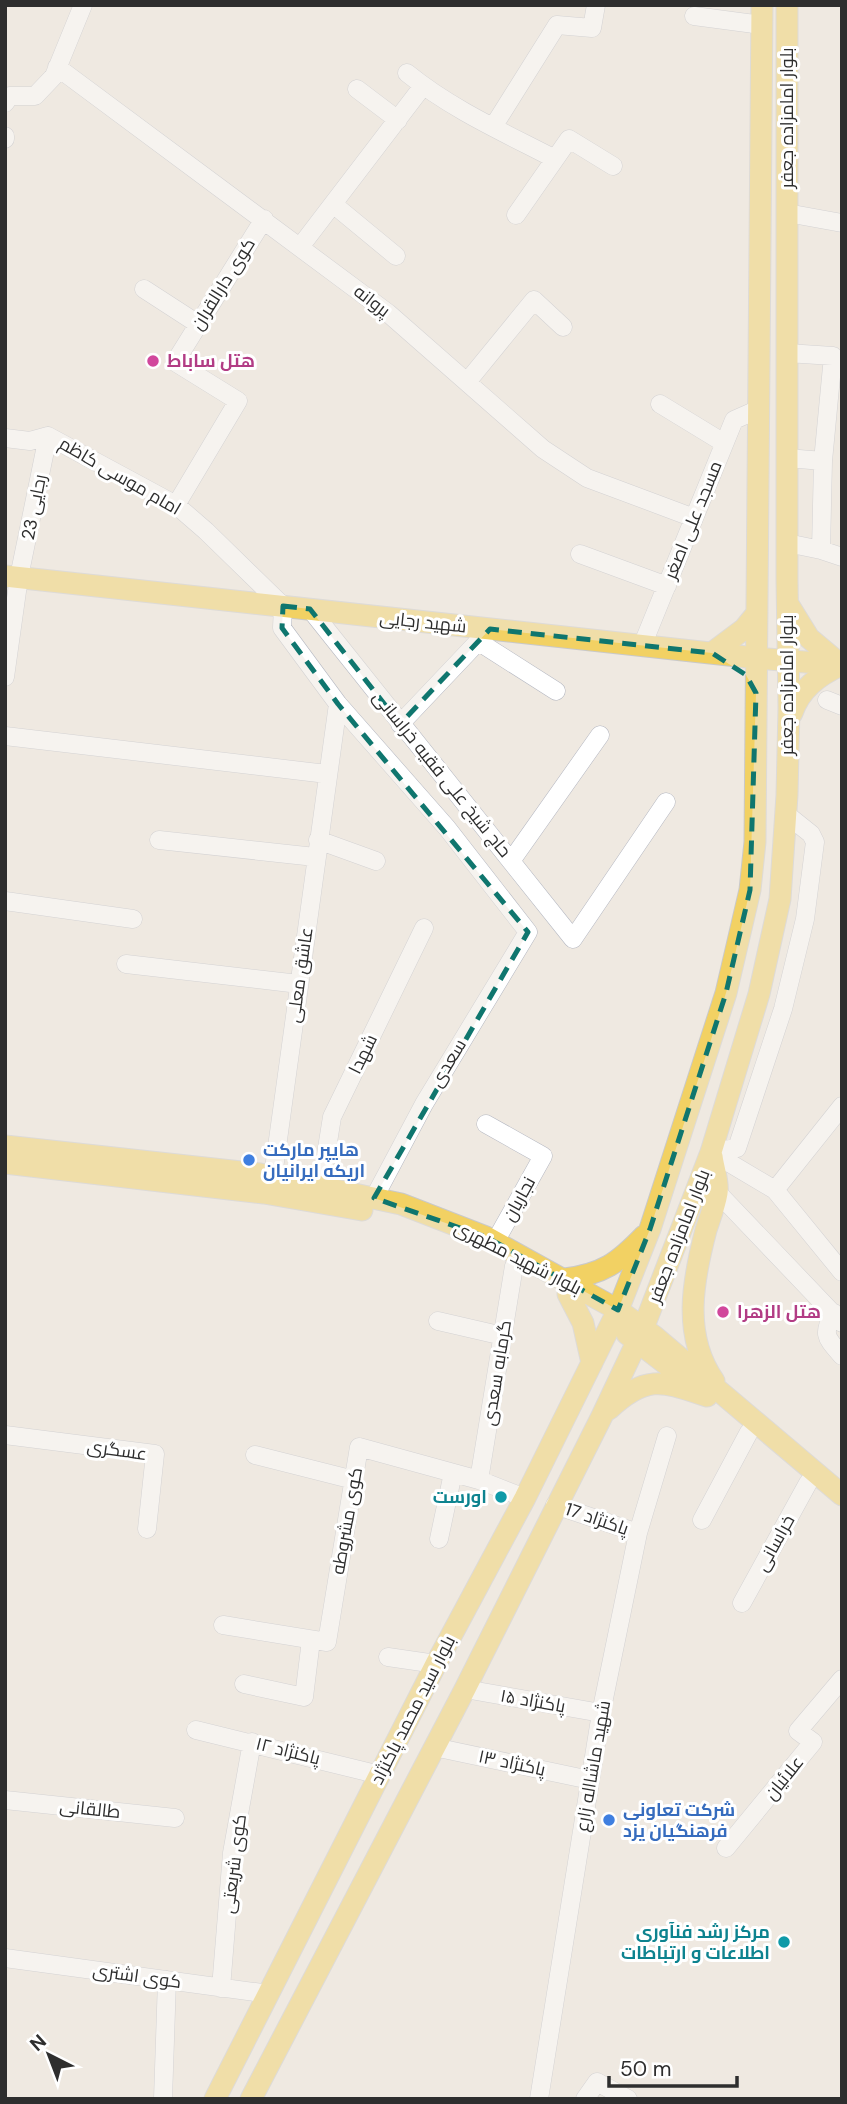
<svg xmlns="http://www.w3.org/2000/svg" width="847" height="2104" font-family="'DM Sans',Cairo,sans-serif">
<style>
.lines{fill:none;stroke-linecap:round;stroke-linejoin:round}
.minor-casing{stroke:#b4b7c1;stroke-width:19}
.major-casing{stroke:#c9c9c9;stroke-width:23}
.minor{stroke:#fff;stroke-width:18}
.major{stroke:#f2d163;stroke-width:21}
.marked{fill:none;stroke:#0f766e;stroke-width:5;stroke-dasharray:14 9;stroke-linejoin:round}
.hotel-dot{fill:#d1479c;stroke:#fff;stroke-width:2.5}
.shop-dot{fill:#3f7fe0;stroke:#fff;stroke-width:2.5}
.culture-dot{fill:#0f9aa8;stroke:#fff;stroke-width:2.5}
.labels{text-anchor:middle;dominant-baseline:central;stroke-width:6;stroke-linejoin:round;paint-order:stroke}
.street-label{font-size:18px;fill:#2e2e2e;stroke:#fff}
.hotel-label{font-size:18px;font-weight:bold;fill:#b23c85;stroke:#fff;text-anchor:start}
.shop-label{font-size:18px;font-weight:bold;fill:#366cbe;stroke:#fff;text-anchor:start}
.culture-label{font-size:18px;font-weight:bold;fill:#0d838f;stroke:#fff;text-anchor:end}
</style>
<rect width="100%" height="100%" fill="#efe9e1"/>
<g class="lines">
<defs>
<path id="minor" d="M 694,16 L 762,25
M 57,67 L 388,313 L 543,449 L 587,478 L 694,518
M 407,73 C 451,109 505,133 555,159
M 357,89 L 398,120
M 5,103 L 10,96 L 35,96 L 54,76 L 83,5
M 493,127 L 557,25 L 592,28 L 596,5
M 5,136 L 5,139
M 333,204 L 396,256
M 787,213 L 842,223
M 516,215 L 569,139 L 613,166
M 300,247 L 423,86
M 144,289 L 198,324
M 467,382 L 534,300 L 563,327
M 660,404 L 724,443
M 5,438 L 30,441 L 48,436 L 176,505 L 206,531 L 283,606 L 282,628 L 338,704 L 447,828 L 528,932 L 424,1104 L 374,1198
M 787,458 L 823,461
M 176,505 L 238,401 L 175,362 L 264,219
M 787,543 L 821,550 L 823,461 L 833,356 L 787,353
M 821,550 L 842,557
M 580,554 L 667,586
M 310,609 L 573,939 L 666,802
M 479,642 L 556,691
M 642,646 L 734,420 L 759,409
M 5,677 L 19,577 L 48,436
M 827,700 L 842,706
M 400,724 L 490,629
M 5,736 L 327,774
M 159,840 L 315,857
M 318,840 L 376,861
M 511,861 L 600,735
M 5,901 L 133,919
M 126,964 L 299,984
M 486,1124 L 543,1156 L 495,1242
M 711,1152 L 737,1148 L 783,1009 L 805,919 L 815,842 L 811,834 L 786,814
M 711,1152 L 775,1190 L 842,1272
M 273,1176 L 338,704
M 321,1186 L 332,1117 L 424,928
M 775,1190 L 842,1106
M 717,1192 L 842,1323
M 834,1313 C 821,1335 827,1338 842,1356
M 438,1321 L 503,1336
M 5,1435 L 155,1454 L 147,1529
M 255,1455 L 354,1480
M 479,1480 L 514,1266
M 555,1505 L 638,1533
M 702,1520 L 749,1432
M 439,1539 L 453,1473
M 742,1603 L 808,1483
M 223,1625 L 327,1642 L 359,1447 L 479,1480 L 525,1498
M 388,1657 L 436,1664
M 244,1684 L 304,1697 L 311,1640
M 465,1689 L 601,1713
M 196,1730 L 380,1775
M 434,1747 L 590,1780
M 5,1800 L 175,1818
M 726,1848 L 813,1742 L 798,1731 L 842,1679
M 5,1958 L 269,1994
M 221,1988 L 232,1853 L 252,1742
M 163,2099 L 167,1980
M 539,2099 L 601,1713 L 638,1533 L 667,1436
M 585,2099 L 597,2082 L 628,2099"/>
<path id="major" d="M 5,576 L 756,658 L 842,665
M 788,604 L 809,638 L 841,665 C 818,676 800,689 792,713
M 712,653 L 744,629 L 757,613
M 5,1146 L 260,1174 L 401,1204 L 486,1237 L 618,1310 L 654,1336 L 842,1495
M 712,1156 C 713,1167 719,1182 717,1193 C 715,1205 710,1218 706,1230 C 693,1280 682,1335 714,1381
M 5,1163 L 264,1193 L 362,1210
M 565,1279 C 603,1274 618,1263 644,1236
M 568,1294 L 583,1323 L 592,1363
M 627,1334 L 679,1374
M 609,1409 C 647,1374 662,1381 707,1396
M 215,2099 L 436,1664 L 525,1498 L 618,1310 L 650,1229 L 726,993 L 750,890 L 755,842 L 762,5
M 251,2099 L 465,1689 L 602,1416 L 643,1329 L 711,1152 L 759,994 L 780,899 L 787,795 L 789,708 L 787,579 L 787,5"/>
</defs>
<use href="#minor" class="minor-casing"/>
<use href="#major" class="major-casing"/>
<use href="#minor" class="minor"/>
<use href="#major" class="major"/>
</g>
<path d="M0 0H847V2104H0ZM 283,606 L 310,609 L 400,724 L 490,629 L 712,653 L 746,675 L 756,693 L 750,890 L 726,993 L 650,1229 L 618,1310 L 486,1237 L 374,1198 L 528,932 L 338,704 L 282,628 Z" fill="#efe9e1" fill-opacity=".55" fill-rule="evenodd"/>
<path class="marked" d="M 283,606 L 310,609 L 400,724 L 490,629 L 712,653 L 746,675 L 756,693 L 750,890 L 726,993 L 650,1229 L 618,1310 L 486,1237 L 374,1198 L 528,932 L 338,704 L 282,628 Z"/>
<g class="hotel-dot">
<circle cx="153" cy="361" r="7"/>
<circle cx="723" cy="1312" r="7"/>
</g>
<g class="shop-dot">
<circle cx="249" cy="1160" r="7"/>
<circle cx="609" cy="1820" r="7"/>
</g>
<g class="culture-dot">
<circle cx="501" cy="1497" r="7"/>
<circle cx="784" cy="1942" r="7"/>
</g>
<g class="labels">
<g class="street-label">
<text transform="translate(787 118) rotate(-90)">بلوار امامزاده جعفر</text>
<text transform="translate(223 284) rotate(-58)">کوی دارالقران</text>
<text transform="translate(372 301) rotate(37)">پروانه</text>
<text transform="translate(120 476) rotate(30)">امام موسی کاظم</text>
<text transform="translate(34 507) rotate(-79)">رجایی 23</text>
<text transform="translate(693 520) rotate(-68)">مسجد علی اصغر</text>
<text transform="translate(423 622) rotate(6)">شهید رجایی</text>
<text transform="translate(787 685) rotate(-90)">بلوار امامزاده جعفر</text>
<text transform="translate(442 774) rotate(51)">حاج شیخ علی فقیه خراسانی</text>
<text transform="translate(300 975) rotate(-82)">عاشق معلی</text>
<text transform="translate(363 1054) rotate(-64)">شهدا</text>
<text transform="translate(448 1063) rotate(-59)">سعدی</text>
<text transform="translate(519 1199) rotate(-61)">نجاریان</text>
<text transform="translate(679 1236) rotate(-69)">بلوار امامزاده جعفر</text>
<text transform="translate(518 1258) rotate(27)">بلوار شهید مطهری</text>
<text transform="translate(497 1373) rotate(-81)">گرمابه سعدی</text>
<text transform="translate(117 1450) rotate(8)">عسگری</text>
<text transform="translate(597 1519) rotate(19)">پاکنژاد 17</text>
<text transform="translate(347 1521) rotate(-80)">کوی مشروطه</text>
<text transform="translate(775 1543) rotate(-61)">خراسانی</text>
<text transform="translate(533 1701) rotate(10)">پاکنژاد ۱۵</text>
<text transform="translate(413 1710) rotate(-63)">بلوار سید محمد پاکنژاد</text>
<text transform="translate(288 1751) rotate(14)">پاکنژاد ۱۲</text>
<text transform="translate(512 1763) rotate(12)">پاکنژاد ۱۳</text>
<text transform="translate(593 1766) rotate(-80)">شهید ماشااله زارع</text>
<text transform="translate(784 1778) rotate(-51)">علائیان</text>
<text transform="translate(90 1809) rotate(6)">طالقانی</text>
<text transform="translate(234 1864) rotate(-83)">کوی شریعتی</text>
<text transform="translate(137 1976) rotate(8)">کوی اشتری</text>
</g>
<g class="hotel-label">
<text x="167" y="361">هتل ساباط</text>
<text x="737" y="1312">هتل الزهرا</text>
</g>
<g class="shop-label">
<text x="263" y="1150">هایپر مارکت<tspan x="263" dy="21">اریکه ایرانیان</tspan></text>
<text x="623" y="1810">شرکت تعاونی<tspan x="623" dy="21">فرهنگیان یزد</tspan></text>
</g>
<g class="culture-label">
<text x="487" y="1497">اورست</text>
<text x="770" y="1932">مرکز رشد فنآوری<tspan x="770" dy="21">اطلاعات و ارتباطات</tspan></text>
</g>
</g>
<rect width="847" height="2104" fill="none" stroke="#2e2e2e" stroke-width="14"/>
<g transform="translate(49 2055) rotate(318)" stroke="#ffffff" stroke-width="5" paint-order="stroke">
<path d="M0-5L12 26L0 18L-12 26Z" fill="#2e2e2e"/>
<text y="-10" font-size="19" font-weight="bold" text-anchor="middle" fill="#2e2e2e">N</text>
</g>
<path d="M609 2076v10h128v-10" fill="none" stroke="#2e2e2e" stroke-width="3.5"/>
<text x="620" y="2076" font-size="21" fill="#2e2e2e" stroke="#ffffff" stroke-width="5" paint-order="stroke">50 m</text>
</svg>
